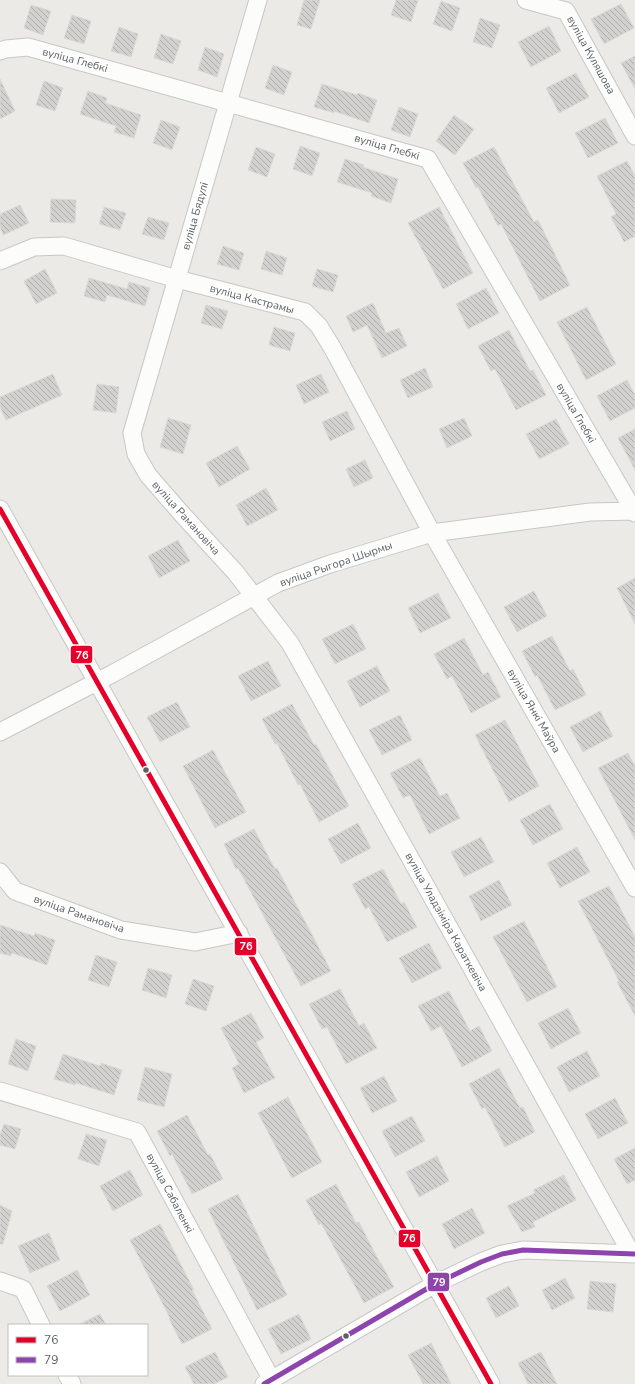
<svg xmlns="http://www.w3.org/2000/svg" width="635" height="1384" font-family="'Nunito Sans',sans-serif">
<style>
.building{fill:url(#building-back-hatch);stroke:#dbd9d6}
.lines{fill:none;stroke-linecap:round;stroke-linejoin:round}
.minor-casing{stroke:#c6c7c7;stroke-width:19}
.minor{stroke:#fcfcfb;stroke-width:17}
.bus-1-casing{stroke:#fff;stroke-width:8}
.bus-2-casing{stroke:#fff;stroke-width:8}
.bus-1{stroke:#e4002b;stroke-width:5}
.bus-2{stroke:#8e44ad;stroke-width:5}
.bus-dot{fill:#5d6164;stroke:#fff;stroke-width:1.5}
.labels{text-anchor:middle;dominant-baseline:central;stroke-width:3.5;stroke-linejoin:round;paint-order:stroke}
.street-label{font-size:11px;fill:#5d6164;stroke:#fff}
.line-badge{stroke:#fff;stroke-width:1.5}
.badge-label{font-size:11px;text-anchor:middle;font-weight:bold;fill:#fff}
</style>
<defs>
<pattern id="building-back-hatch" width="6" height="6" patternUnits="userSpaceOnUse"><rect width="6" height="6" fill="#d3d1d0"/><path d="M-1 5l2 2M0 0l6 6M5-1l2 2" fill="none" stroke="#aeadac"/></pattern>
</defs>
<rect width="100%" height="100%" fill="#eceae7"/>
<path class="building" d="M 304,0 L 320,0 L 311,29 L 297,25 Z
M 396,0 L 418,0 L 411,22 L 391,15 Z
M 441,1 L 460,8 L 452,31 L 433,24 Z
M 621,4 L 634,28 L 604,44 L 591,19 Z
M 31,5 L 51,11 L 43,35 L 24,28 Z
M 72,15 L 91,21 L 84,44 L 64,38 Z
M 480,18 L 500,25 L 492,48 L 473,42 Z
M 549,26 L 561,51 L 531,67 L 518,42 Z
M 119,27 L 138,34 L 131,57 L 111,51 Z
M 161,34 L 181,41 L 173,64 L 154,58 Z
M 205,47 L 224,54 L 217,77 L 198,70 Z
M 635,56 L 635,89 L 621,63 Z
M 273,65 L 292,72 L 284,95 L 265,88 Z
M 576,73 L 589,97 L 559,113 L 546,88 Z
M 0,79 L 15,111 L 0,119 Z
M 44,81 L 63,88 L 55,111 L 36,105 Z
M 322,84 L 357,95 L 358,93 L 377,100 L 369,123 L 334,111 L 334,113 L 314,107 Z
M 88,91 L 107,98 L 105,103 L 141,115 L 134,138 L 114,132 L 116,126 L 80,114 Z
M 399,107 L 418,114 L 410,137 L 391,130 Z
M 454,115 L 474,129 L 455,155 L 436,141 Z
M 605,118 L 618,143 L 588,158 L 575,133 Z
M 161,120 L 180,127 L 172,150 L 153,143 Z
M 300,146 L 320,153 L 312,176 L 293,169 Z
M 256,147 L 275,154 L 267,177 L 248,170 Z
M 494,147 L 534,222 L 538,220 L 570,285 L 540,301 L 501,224 L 498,226 L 478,187 L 476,188 L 463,163 Z
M 345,159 L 364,165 L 363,167 L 398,179 L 391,203 L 371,196 L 372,193 L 337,182 Z
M 627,161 L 635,176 L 635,236 L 624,242 L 611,217 L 616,214 L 597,176 Z
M 51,199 L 76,200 L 75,223 L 50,222 Z
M 20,205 L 29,223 L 3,235 L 0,227 L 0,214 Z
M 104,207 L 126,213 L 120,230 L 99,224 Z
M 439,207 L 473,273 L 443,289 L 408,223 Z
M 148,217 L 169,223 L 164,240 L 142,234 Z
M 223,246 L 244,253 L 239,270 L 217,264 Z
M 266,251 L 287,258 L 282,275 L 261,269 Z
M 45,269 L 57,293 L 36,304 L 24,281 Z
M 317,269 L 338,275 L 333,292 L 312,286 Z
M 89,278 L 127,289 L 129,282 L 150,288 L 145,306 L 107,295 L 105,302 L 84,296 Z
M 486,288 L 499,313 L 468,329 L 456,304 Z
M 373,303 L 386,333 L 399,328 L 407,346 L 382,358 L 367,325 L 353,332 L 346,316 Z
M 206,305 L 228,311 L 222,329 L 201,323 Z
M 587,307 L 616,364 L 586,380 L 557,322 Z
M 274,327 L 295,333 L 290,351 L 269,345 Z
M 509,330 L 530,371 L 533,370 L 546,395 L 516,410 L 495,369 L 491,371 L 478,346 Z
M 425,368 L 433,387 L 408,398 L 400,380 Z
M 53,374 L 62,395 L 6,420 L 0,407 L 0,397 Z
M 321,374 L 329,392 L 304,404 L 296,385 Z
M 627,380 L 635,395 L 635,408 L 610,421 L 597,396 Z
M 97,384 L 119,387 L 116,413 L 93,410 Z
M 347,411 L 355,429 L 330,441 L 322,422 Z
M 168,418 L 191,425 L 183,454 L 160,447 Z
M 464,418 L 472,436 L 447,448 L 439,429 Z
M 556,419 L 569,444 L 539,459 L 526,434 Z
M 635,429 L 635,470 L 618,438 Z
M 237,446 L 250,469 L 219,487 L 206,463 Z
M 365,460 L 373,478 L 354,487 L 346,469 Z
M 266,488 L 278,510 L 247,526 L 236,505 Z
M 178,540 L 190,561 L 159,578 L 148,556 Z
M 635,578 L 635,624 L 617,588 Z
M 534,591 L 547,616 L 517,632 L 504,607 Z
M 438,593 L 451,618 L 420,633 L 408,608 Z
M 353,624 L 366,649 L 335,664 L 322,639 Z
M 552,636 L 570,671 L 573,669 L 586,695 L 555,710 L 537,675 L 535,677 L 522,651 Z
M 464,638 L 483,675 L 488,672 L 501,697 L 471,713 L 452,676 L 447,679 L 434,654 Z
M 268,661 L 281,686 L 251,701 L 238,676 Z
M 377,666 L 390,691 L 360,707 L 347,681 Z
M 177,702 L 190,727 L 160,742 L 147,717 Z
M 292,704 L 314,745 L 316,744 L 349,806 L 319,822 L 300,784 L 298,785 L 277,743 L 275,744 L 262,719 Z
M 600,711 L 613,736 L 583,752 L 570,727 Z
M 400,715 L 412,740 L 382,755 L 369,730 Z
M 505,720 L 539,786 L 509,802 L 475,735 Z
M 213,750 L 246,812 L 215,828 L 183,766 Z
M 628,753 L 635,766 L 635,840 L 598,768 Z
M 420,758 L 440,796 L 447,793 L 460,818 L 429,834 L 410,795 L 403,798 L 390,773 Z
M 550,804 L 563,829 L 533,845 L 520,820 Z
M 358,823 L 371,848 L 341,864 L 328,839 Z
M 254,829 L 275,869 L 277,868 L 331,971 L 301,986 L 238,868 L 236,869 L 224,844 Z
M 481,837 L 494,862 L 464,877 L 451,852 Z
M 577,847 L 590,872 L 560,888 L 547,863 Z
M 383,869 L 401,904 L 404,902 L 417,927 L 387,942 L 369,907 L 365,909 L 352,884 Z
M 499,880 L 512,905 L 481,921 L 469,896 Z
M 609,886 L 635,937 L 635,1016 L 617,982 L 619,981 L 578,901 Z
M 524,921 L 557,987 L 527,1002 L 493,937 Z
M 0,925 L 34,936 L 35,933 L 55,940 L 47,965 L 12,953 L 11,956 L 0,953 Z
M 429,943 L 442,968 L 412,983 L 399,958 Z
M 96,955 L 117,962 L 109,987 L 88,980 Z
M 148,968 L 172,975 L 166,998 L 142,990 Z
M 193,979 L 214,986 L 206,1011 L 185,1004 Z
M 340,989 L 359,1026 L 364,1023 L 377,1048 L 346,1064 L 327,1027 L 322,1029 L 309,1004 Z
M 449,991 L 470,1031 L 479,1026 L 492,1051 L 462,1067 L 441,1026 L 431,1031 L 418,1006 Z
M 568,1008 L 581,1033 L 551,1049 L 538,1023 Z
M 251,1013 L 264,1038 L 256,1042 L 275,1078 L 244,1093 L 232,1068 L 239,1064 L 221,1028 Z
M 16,1039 L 36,1046 L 28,1071 L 8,1064 Z
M 587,1051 L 600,1076 L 569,1092 L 557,1067 Z
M 63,1054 L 100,1066 L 101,1063 L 122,1070 L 114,1095 L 76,1083 L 75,1085 L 54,1079 Z
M 145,1067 L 172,1074 L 164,1107 L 137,1100 Z
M 499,1068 L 520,1108 L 523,1107 L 535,1132 L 505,1147 L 485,1107 L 482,1109 L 469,1084 Z
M 384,1076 L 397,1101 L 372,1113 L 360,1088 Z
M 288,1097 L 322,1162 L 292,1178 L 258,1113 Z
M 615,1098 L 628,1123 L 598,1139 L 585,1114 Z
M 187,1115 L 208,1155 L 210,1154 L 223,1179 L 192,1194 L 172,1154 L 170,1156 L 157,1131 Z
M 412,1116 L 425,1141 L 395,1157 L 382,1131 Z
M 4,1124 L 21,1129 L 15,1149 L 0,1145 L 0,1135 Z
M 86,1134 L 107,1140 L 99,1166 L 78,1159 Z
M 635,1148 L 635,1180 L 627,1184 L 614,1159 Z
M 437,1156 L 449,1181 L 419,1197 L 406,1172 Z
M 130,1170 L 143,1195 L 113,1211 L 100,1186 Z
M 564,1175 L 576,1200 L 533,1222 L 535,1227 L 522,1232 L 507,1206 L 535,1193 L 533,1190 Z
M 336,1184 L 356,1223 L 359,1222 L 380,1263 L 381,1263 L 394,1287 L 364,1303 L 321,1223 L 319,1225 L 306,1200 Z
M 238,1194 L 287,1295 L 257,1310 L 208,1209 Z
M 0,1205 L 12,1211 L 3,1244 L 0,1244 Z
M 472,1208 L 485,1233 L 454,1249 L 442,1224 Z
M 160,1224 L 194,1290 L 192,1290 L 212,1329 L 182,1344 L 169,1319 L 170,1318 L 130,1240 Z
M 49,1233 L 60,1260 L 30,1273 L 18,1246 Z
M 77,1270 L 90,1295 L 60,1311 L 47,1286 Z
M 565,1278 L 575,1298 L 552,1310 L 542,1290 Z
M 590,1281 L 616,1284 L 613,1312 L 587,1309 Z
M 509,1286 L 519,1306 L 496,1318 L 486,1298 Z
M 100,1314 L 106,1325 L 78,1325 Z
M 299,1314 L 311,1339 L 281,1354 L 268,1329 Z
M 431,1343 L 441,1363 L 451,1384 L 423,1384 L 408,1355 Z
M 215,1352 L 228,1377 L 214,1384 L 194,1384 L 185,1367 Z
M 541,1352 L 557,1384 L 528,1384 L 518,1363 Z"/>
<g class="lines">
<defs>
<path id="minor" d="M 258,0 L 132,433 L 136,454 L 148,475 L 181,513 L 236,573 L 290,643 L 631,1253
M 526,0 L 566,11 L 635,136
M 0,51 L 6,49 L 28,47 L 428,159 L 635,513
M 0,261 L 34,247 L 64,246 L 177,279 L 305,312 L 319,326 L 333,349 L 432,533 L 635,888
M 0,509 L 491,1384
M 0,732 L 112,674 L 278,583 L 330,564 L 432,533 L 590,512 L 635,511
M 0,872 L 15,891 L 121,930 L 195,942 L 239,933
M 0,1091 L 137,1132 L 274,1384
M 0,1281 L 23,1289 L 41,1325
M 67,1375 L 72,1384
M 264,1384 L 435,1284 L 481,1262 L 502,1254 L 523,1250 L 635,1254"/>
</defs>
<use href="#minor" class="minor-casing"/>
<use href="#minor" class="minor"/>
<defs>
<path id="bus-1" d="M 0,509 L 491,1384"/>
<path id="bus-2" d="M 264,1384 L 435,1284 L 481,1262 L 502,1254 L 523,1250 L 635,1254"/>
</defs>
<use href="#bus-1" class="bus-1-casing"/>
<use href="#bus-2" class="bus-2-casing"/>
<use href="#bus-1" class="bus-1"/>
<use href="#bus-2" class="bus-2"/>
</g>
<g class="bus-dot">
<circle cx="146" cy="770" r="3.5"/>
<circle cx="346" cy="1336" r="3.5"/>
</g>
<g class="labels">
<g class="street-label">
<text transform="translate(591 55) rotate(61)">вуліца Куляшова</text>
<text transform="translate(75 60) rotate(15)">вуліца Глебкі</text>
<text transform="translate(387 147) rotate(16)">вуліца Глебкі</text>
<text transform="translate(195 216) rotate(-74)">вуліца Бядулі</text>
<text transform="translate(252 299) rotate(15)">вуліца Кастрамы</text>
<text transform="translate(576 413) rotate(60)">вуліца Глебкі</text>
<text transform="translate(186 518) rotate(48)">вуліца Рамановіча</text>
<text transform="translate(336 564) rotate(-19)">вуліца Рыгора Шырмы</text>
<text transform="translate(534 711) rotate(60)">вуліца Янкі Маўра</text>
<text transform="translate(79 914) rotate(19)">вуліца Рамановіча</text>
<text transform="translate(446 922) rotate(61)">вуліца Уладзіміра Караткевіча</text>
<text transform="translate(170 1193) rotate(62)">вуліца Сабаленкі</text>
</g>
</g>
<g class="line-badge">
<rect x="70" y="645" width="23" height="19" rx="4" fill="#e4002b"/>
<rect x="234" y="937" width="23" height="19" rx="4" fill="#e4002b"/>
<rect x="398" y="1229" width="23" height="19" rx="4" fill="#e4002b"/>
<rect x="427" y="1272" width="23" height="20" rx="4" fill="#8e44ad"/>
</g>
<g class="badge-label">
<text x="82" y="659">76</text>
<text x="246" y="950">76</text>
<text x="409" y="1242">76</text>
<text x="439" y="1286">79</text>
</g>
<rect x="8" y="1324" width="140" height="52" fill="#ffffff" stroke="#bec0c1"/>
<rect x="16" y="1337" width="20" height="6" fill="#e4002b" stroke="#bec0c1"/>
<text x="44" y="1344" font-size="12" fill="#5d6164">76</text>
<rect x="16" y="1357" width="20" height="6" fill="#8e44ad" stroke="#bec0c1"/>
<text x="44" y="1364" font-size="12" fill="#5d6164">79</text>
</svg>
